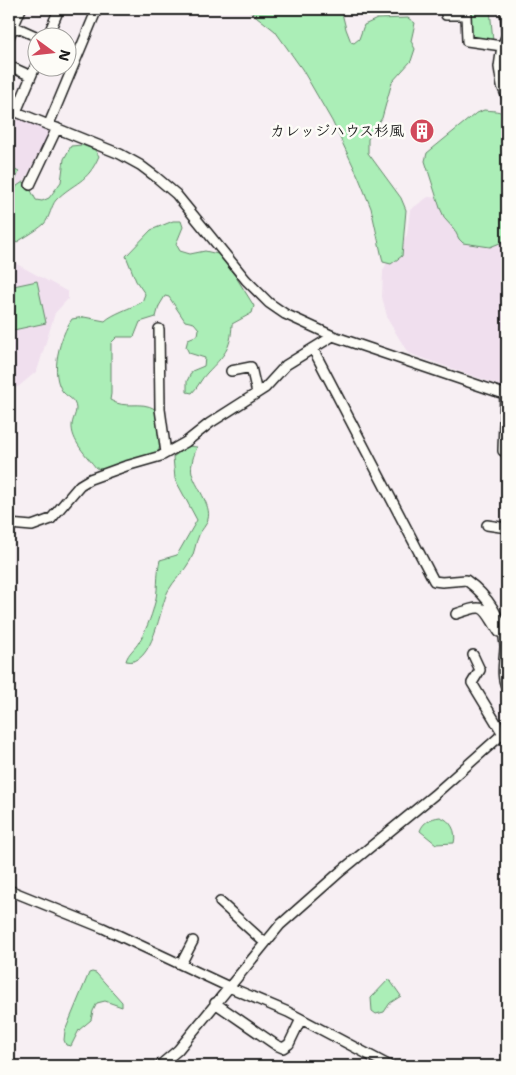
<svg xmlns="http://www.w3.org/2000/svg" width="516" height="1075" font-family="'Shantell Sans','Klee One',sans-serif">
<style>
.built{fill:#f0dfee}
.green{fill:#abeeb7;stroke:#64856a}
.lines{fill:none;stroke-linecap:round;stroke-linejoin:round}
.minor-casing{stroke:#1c1c1c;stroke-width:12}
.minor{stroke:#fdfcf7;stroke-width:9}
.labels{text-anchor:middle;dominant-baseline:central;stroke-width:5;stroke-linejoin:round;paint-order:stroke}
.poi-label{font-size:15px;font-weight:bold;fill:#1c1c1c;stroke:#fdfcf7;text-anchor:end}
</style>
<rect width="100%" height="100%" fill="#f7eff3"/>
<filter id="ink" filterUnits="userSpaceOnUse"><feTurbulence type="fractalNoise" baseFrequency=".02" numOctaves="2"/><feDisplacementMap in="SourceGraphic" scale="10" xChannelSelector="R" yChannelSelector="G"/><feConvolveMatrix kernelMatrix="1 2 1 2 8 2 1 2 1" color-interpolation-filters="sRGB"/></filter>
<g filter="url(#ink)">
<path class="built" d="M 9,113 L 51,130 L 17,194 L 9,247 Z
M 428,197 L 441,198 L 507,223 L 507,388 L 408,353 L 388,320 L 382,297 L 383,271 L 390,256 L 407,235 L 410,210 Z
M 9,256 L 13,262 L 68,292 L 68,299 L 55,313 L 37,371 L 18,387 L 9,388 Z"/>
<path class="green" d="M 247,9 L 341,9 L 346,29 L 351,42 L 354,43 L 359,39 L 364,25 L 377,19 L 408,18 L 415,23 L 411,41 L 415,49 L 411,61 L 392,82 L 382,118 L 368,139 L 368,153 L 401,198 L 406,210 L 402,256 L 391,264 L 383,262 L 371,208 L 358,176 L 332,121 L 302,69 L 275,31 Z
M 469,9 L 490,9 L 493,41 L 472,39 L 469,36 Z
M 484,110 C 491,111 502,110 507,116 L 507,238 L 500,243 L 490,247 L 463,243 L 459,239 L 454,229 L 445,219 L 440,208 L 425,161 L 427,153 L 475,114 Z
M 82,145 L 95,150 L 99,156 C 87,184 75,181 56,200 C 51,206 50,217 44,224 C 35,232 21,239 11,246 L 9,256 L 9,200 L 17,186 L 23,182 L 27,183 L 36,200 L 42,201 L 49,198 L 61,182 L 64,159 L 71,146 Z
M 9,167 L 19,172 L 9,194 Z
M 173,221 L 181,221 L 183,227 L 176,244 L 180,251 L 190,254 L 205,251 L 218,254 L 236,277 L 254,306 L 252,313 L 232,324 C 231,350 224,355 207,373 C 201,379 198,387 192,393 L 187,392 L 187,381 L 192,371 L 204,366 L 205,358 L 189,353 L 186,347 L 188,339 L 198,335 L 199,329 L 194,323 L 185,321 L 169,297 L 165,296 L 159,306 L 156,317 L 140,322 L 134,337 L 117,337 L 111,343 L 111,394 L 110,400 C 126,410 140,400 155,409 L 160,445 L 158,453 L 107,470 L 96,468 C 87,456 71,441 72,425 C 73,416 79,411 74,402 C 72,398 66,396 63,392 C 49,374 60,336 72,319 L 84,317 L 105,321 C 112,314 131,308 142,302 L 145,294 L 136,281 L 126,256 L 151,230 Z
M 37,281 L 46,323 L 9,331 L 9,287 Z
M 188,446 L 197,447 C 194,455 190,465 192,473 C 195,486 212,505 208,519 C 207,525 201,530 199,535 C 195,543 195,553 190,561 C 184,572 174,580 168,591 C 160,606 153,668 126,661 C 128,653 135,649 139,642 C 144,634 152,616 154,606 C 159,592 156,575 160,560 L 177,555 L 197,520 L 175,479 L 173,457 Z
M 440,817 C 451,820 457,832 454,843 L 436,844 L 420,831 C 423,822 431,818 440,817 Z
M 92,972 L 96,973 L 122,1002 L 122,1007 L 105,1001 L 97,1003 L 93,1011 L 91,1020 L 79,1030 L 71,1046 L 66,1045 L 64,1040 L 65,1031 L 89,973 Z
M 389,979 L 401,996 L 390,1003 L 384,1012 L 376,1014 L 372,1011 L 371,998 Z"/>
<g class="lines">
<defs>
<path id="minor" d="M 445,9 L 446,15 L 466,15 L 467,41 L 502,46
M 505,9 L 507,35 L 502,46 L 499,67 L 502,86 L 507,97
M 9,24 L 40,38
M 9,37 L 21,9
M 47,38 L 59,9
M 68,49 L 78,54
M 9,66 L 31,76
M 9,109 L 120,154 L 140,165 L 156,177 L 176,194 L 246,280 L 269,303 L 285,314 L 333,336 L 507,395
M 16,112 L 38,60
M 49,124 L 97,9
M 30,185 L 57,128
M 159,329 L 160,409 L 166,453
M 313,349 L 434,581 L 442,582 L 466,580 C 487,595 504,619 505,646 C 505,659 500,676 507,688
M 231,371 L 251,367 L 257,393
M 503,451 L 505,394
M 9,524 L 32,526 L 51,519 L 80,485 L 90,479 L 126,466 L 161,456 L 186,442 L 210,423 L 265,388 L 286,365 L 333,336
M 487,525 L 507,528
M 456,614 C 487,603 482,606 499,632
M 473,655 L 480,670 L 472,683 L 503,734
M 9,890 L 103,928 L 229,987 L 288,1012 L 390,1066
M 220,902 L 265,943
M 181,964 L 193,941
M 215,1003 L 276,1045 L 283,1048 L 289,1044 L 301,1019
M 159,1066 L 178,1050 L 280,925 L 341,871 L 434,795 L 507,730"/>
</defs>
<use href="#minor" class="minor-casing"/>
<use href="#minor" class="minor"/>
</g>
</g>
<defs>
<symbol id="building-disc" viewBox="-11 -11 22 22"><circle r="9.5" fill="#d1495b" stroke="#fdfcf7"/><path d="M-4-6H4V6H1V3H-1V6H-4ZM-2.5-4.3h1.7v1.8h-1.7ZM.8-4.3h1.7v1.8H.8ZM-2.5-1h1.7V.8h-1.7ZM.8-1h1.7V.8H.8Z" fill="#fff"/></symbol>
</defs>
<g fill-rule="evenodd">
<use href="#building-disc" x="408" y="117" width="28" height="28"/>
</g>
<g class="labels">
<g class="poi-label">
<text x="404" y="131">カレッジハウス杉風</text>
</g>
</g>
<rect width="516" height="1075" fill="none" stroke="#fdfcf7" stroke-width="30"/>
<rect x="15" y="15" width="486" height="1045" fill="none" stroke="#1c1c1c" stroke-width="2" filter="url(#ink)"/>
<g transform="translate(52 52) rotate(105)"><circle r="24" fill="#fdfcf7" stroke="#a3a29f"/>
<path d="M0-4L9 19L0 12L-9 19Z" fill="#d1495b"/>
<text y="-8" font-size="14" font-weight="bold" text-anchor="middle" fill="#1c1c1c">N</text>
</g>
</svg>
